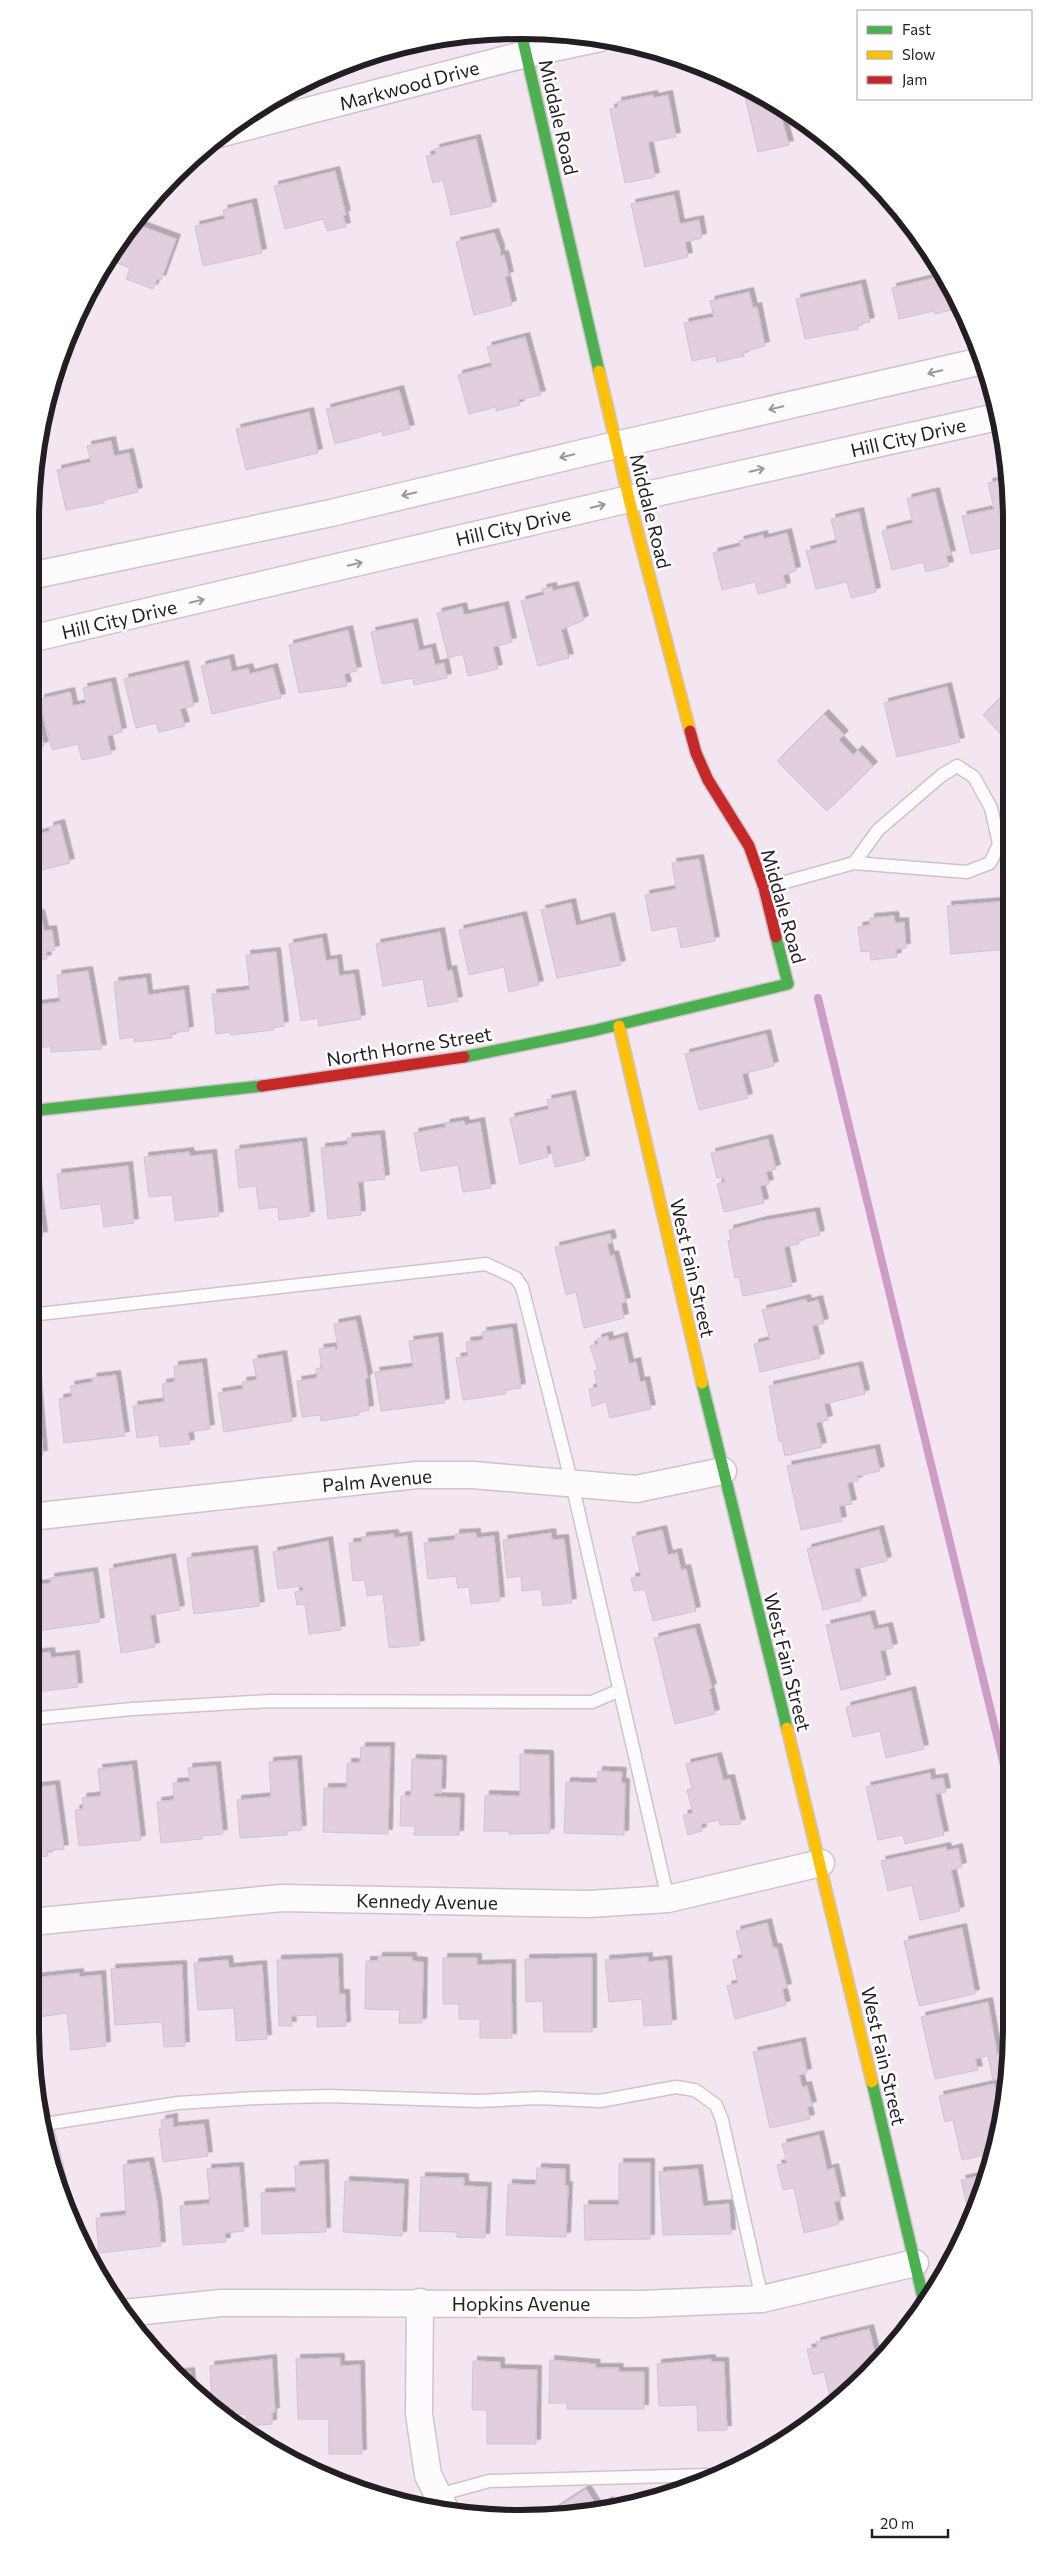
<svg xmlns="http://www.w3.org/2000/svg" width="1042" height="2549" font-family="Commissioner,sans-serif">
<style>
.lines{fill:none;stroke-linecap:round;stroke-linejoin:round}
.stream{stroke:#ce9cc5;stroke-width:8}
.building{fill:#e2cfde;stroke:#cfc4cd;filter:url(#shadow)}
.lane-casing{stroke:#cec3cc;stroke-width:15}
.street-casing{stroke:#cec3cc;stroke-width:29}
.fast-casing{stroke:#cec3cc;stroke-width:14}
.slow-casing{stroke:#cec3cc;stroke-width:14}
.jam-casing{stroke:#cec3cc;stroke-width:14}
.lane{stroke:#fdfbfd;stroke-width:12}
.street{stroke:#fdfbfd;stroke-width:26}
.fast{stroke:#4caf50;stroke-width:11}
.slow{stroke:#ffc107;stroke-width:11}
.jam{stroke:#c62828;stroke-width:11}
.oneway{stroke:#9c979b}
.labels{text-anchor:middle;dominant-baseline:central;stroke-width:5;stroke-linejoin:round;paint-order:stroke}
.street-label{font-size:19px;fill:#251d24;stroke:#fff}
.rim{fill:none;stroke:#251d24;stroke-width:6}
</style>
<defs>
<filter id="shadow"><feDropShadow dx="4.5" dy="-4.5" stdDeviation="0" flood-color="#0004"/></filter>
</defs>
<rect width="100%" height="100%" fill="#f3e6f0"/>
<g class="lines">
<path class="stream" d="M 818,998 L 1011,1794"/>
</g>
<path class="building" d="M 743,88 L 795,113 L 781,116 L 789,145 L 758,152 Z
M 653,95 L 654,98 L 668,95 L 676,137 L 648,142 L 655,177 L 625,183 L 610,109 L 618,107 L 617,102 Z
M 476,139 L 492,206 L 451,215 L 443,180 L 433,183 L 426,156 L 436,154 L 435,149 Z
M 335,171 L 346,215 L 343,215 L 346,227 L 327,231 L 323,219 L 285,229 L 274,186 Z
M 674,195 L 680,224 L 699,220 L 702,238 L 685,242 L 688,257 L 645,267 L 631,204 Z
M 252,203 L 262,253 L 203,266 L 195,226 L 225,219 L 223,210 Z
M 133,223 L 176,239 L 161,280 L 157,279 L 153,289 L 126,279 L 130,268 L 107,259 Z
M 494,233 L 500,249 L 500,256 L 504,255 L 509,276 L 505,277 L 512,305 L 474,315 L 456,242 Z
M 939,266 L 959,305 L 955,306 L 955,309 L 935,314 L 934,311 L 899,319 L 892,288 L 941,276 Z
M 861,284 L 870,322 L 857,325 L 858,329 L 805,339 L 796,299 Z
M 749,292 L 753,308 L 757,307 L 765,346 L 743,352 L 744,356 L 717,362 L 716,356 L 692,361 L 684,323 L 714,317 L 710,301 Z
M 525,337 L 541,395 L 518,400 L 520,405 L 496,411 L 496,407 L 469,414 L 458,375 L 492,366 L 487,347 Z
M 399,390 L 410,429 L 383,436 L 382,431 L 335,444 L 326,409 Z
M 309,412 L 318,453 L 246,470 L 236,429 Z
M 111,441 L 114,456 L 129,453 L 138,492 L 104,500 L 104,503 L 66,510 L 57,470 L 91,462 L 87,446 Z
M 1008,479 L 1008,560 L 1004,561 L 1001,548 L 971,554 L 962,516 L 994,509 L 988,483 Z
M 935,492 L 951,555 L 946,556 L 949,566 L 926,572 L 923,562 L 892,570 L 882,531 L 913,523 L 907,499 Z
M 859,512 L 876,592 L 851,598 L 847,582 L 816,589 L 806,551 L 837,543 L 831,519 Z
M 787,533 L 796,571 L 783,575 L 786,587 L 758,594 L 755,582 L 722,590 L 713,553 L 741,546 L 739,541 L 763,535 L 764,539 Z
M 574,586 L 584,620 L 561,630 L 569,658 L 538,666 L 521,601 L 544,595 L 542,589 L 552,587 L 553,591 Z
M 504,606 L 512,642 L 493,647 L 498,669 L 468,676 L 463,654 L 448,658 L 437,613 L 462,607 L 464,615 Z
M 413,623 L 419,651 L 431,648 L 435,665 L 444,663 L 447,678 L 414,685 L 413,678 L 382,684 L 371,632 Z
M 348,630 L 357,671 L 344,674 L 347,686 L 299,693 L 289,645 Z
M 229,659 L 232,672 L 248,668 L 250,674 L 273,668 L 281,698 L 212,714 L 201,666 Z
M 184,665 L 194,706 L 180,709 L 185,726 L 159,732 L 156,723 L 136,728 L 124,679 Z
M 111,682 L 122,732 L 107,736 L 111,754 L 82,760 L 78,744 L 52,750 L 40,699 L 70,692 L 73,706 L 86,703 L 83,688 Z
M 947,687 L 960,742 L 897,757 L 884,703 Z
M 1008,690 L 1009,743 L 983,715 Z
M 35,709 L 44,746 L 30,749 L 30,710 Z
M 824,714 L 844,735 L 839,740 L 853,755 L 858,750 L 873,766 L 827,811 L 777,761 Z
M 60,824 L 70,863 L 30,873 L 30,836 L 50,831 L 49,827 Z
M 699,859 L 715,941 L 681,948 L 677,926 L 652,931 L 645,895 L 676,889 L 672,863 Z
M 1009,901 L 1009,949 L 951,954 L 947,906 Z
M 571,903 L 576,926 L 610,917 L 621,965 L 557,978 L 541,910 Z
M 40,914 L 44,931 L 52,930 L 55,950 L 46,952 L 47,959 L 30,962 L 30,916 Z
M 522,916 L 539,985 L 509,992 L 504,967 L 469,975 L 459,930 Z
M 894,916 L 895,923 L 904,922 L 906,948 L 896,949 L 897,957 L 871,960 L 870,951 L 861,952 L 858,927 L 870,925 L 870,918 Z
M 440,932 L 447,971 L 452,970 L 458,1001 L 428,1007 L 423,979 L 383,986 L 376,944 Z
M 322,938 L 326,961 L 337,959 L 339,976 L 354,974 L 361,1019 L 319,1026 L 318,1018 L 301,1021 L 289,944 Z
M 276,952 L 284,1026 L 273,1028 L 274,1030 L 231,1035 L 230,1032 L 216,1034 L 212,994 L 250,990 L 246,955 Z
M 88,971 L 102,1049 L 51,1052 L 51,1046 L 41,1048 L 36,1005 L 60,1002 L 57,975 Z
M 146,978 L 148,995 L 184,990 L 189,1031 L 171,1033 L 172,1038 L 134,1042 L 134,1037 L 120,1039 L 114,982 Z
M 766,1034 L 774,1066 L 742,1074 L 748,1098 L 699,1110 L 685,1054 Z
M 571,1095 L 585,1160 L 555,1167 L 550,1145 L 546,1146 L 548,1157 L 520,1164 L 510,1118 L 549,1109 L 547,1100 Z
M 464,1121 L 465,1125 L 480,1122 L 491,1188 L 463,1192 L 458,1165 L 421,1171 L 414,1133 L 446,1127 L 445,1124 Z
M 380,1135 L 385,1179 L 358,1182 L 361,1215 L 328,1219 L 321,1148 L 348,1145 L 347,1138 Z
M 768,1139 L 776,1169 L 766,1172 L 769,1184 L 760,1186 L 764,1203 L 724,1212 L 717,1184 L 725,1182 L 724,1177 L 717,1178 L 711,1153 Z
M 302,1142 L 310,1216 L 279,1220 L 278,1207 L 259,1209 L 256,1186 L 239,1188 L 235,1150 Z
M 189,1152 L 190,1156 L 212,1154 L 219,1216 L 175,1221 L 172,1195 L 149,1197 L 144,1157 Z
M 128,1166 L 134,1223 L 104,1227 L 101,1204 L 61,1209 L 57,1174 Z
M 30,1172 L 35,1172 L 43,1236 L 30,1238 Z
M 815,1212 L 820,1235 L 798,1240 L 799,1244 L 784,1247 L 792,1286 L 743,1296 L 739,1277 L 735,1278 L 728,1241 L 731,1240 L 729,1230 L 762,1221 Z
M 610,1234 L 612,1242 L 607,1244 L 610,1256 L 614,1255 L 626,1302 L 621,1303 L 624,1318 L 584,1328 L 576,1292 L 566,1295 L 555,1247 Z
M 806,1299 L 807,1303 L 818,1300 L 824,1323 L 812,1326 L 820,1358 L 760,1372 L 754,1344 L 770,1340 L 762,1310 Z
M 356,1320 L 368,1378 L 365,1378 L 369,1410 L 359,1412 L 359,1415 L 321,1421 L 320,1415 L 302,1417 L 297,1381 L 317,1378 L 316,1369 L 322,1368 L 319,1349 L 335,1347 L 335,1349 L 338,1349 L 334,1324 Z
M 512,1328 L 521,1388 L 505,1390 L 505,1394 L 463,1400 L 456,1358 L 468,1356 L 466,1342 L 483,1340 L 482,1332 Z
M 608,1336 L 609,1341 L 623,1337 L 629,1364 L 636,1362 L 640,1382 L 645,1381 L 651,1409 L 610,1418 L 606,1402 L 592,1406 L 589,1389 L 598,1387 L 594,1371 L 598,1370 L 590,1346 L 598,1344 L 597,1339 Z
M 438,1337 L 445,1403 L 381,1411 L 375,1372 L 413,1367 L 409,1341 Z
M 282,1355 L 292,1421 L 224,1432 L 218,1393 L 243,1389 L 242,1382 L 257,1380 L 253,1360 Z
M 202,1363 L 210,1429 L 188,1432 L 190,1444 L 160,1447 L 159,1435 L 137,1438 L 133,1406 L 164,1402 L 162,1384 L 175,1382 L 174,1366 Z
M 858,1366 L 865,1394 L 824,1404 L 828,1420 L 816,1423 L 822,1447 L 785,1456 L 782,1441 L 779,1441 L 769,1386 Z
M 36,1373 L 43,1455 L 30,1456 L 30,1374 Z
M 116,1375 L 125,1436 L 64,1443 L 59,1399 L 72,1397 L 70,1386 L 93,1382 L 92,1378 Z
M 875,1449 L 880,1471 L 857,1476 L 858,1481 L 847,1483 L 852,1504 L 839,1506 L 842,1521 L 801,1530 L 787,1466 Z
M 662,1530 L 668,1555 L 677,1553 L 681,1570 L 686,1569 L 696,1611 L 653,1621 L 645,1589 L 634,1591 L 631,1578 L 641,1576 L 632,1537 Z
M 879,1530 L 887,1561 L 854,1569 L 862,1600 L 823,1610 L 807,1549 Z
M 476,1533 L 476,1538 L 494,1536 L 500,1601 L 471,1604 L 469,1587 L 458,1588 L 456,1576 L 428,1579 L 424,1543 L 455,1540 L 455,1534 Z
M 551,1533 L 552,1540 L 564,1539 L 572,1603 L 543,1606 L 541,1589 L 522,1591 L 521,1576 L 507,1578 L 503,1540 Z
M 394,1534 L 394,1538 L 407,1536 L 420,1645 L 389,1648 L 383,1594 L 367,1596 L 365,1580 L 353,1581 L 349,1543 L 362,1542 L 362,1537 Z
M 328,1541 L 341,1630 L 309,1634 L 305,1604 L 297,1605 L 295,1592 L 303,1591 L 302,1586 L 278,1589 L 273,1552 Z
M 253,1550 L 260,1606 L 194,1614 L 187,1558 Z
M 171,1558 L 180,1610 L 150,1615 L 155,1647 L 121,1653 L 109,1569 Z
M 93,1572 L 100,1622 L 37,1631 L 31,1586 L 51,1583 L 50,1578 Z
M 870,1615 L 874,1630 L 888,1627 L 893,1648 L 880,1651 L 886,1679 L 841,1690 L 826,1625 Z
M 695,1628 L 712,1688 L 709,1689 L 715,1714 L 675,1724 L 654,1638 Z
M 50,1652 L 51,1658 L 75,1655 L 78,1687 L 36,1692 L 32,1654 Z
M 911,1691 L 924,1749 L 886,1758 L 880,1731 L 853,1737 L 846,1707 Z
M 361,1747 L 390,1747 L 388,1834 L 323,1832 L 324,1788 L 347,1788 L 347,1763 L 360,1763 Z
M 520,1754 L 549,1755 L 550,1833 L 509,1834 L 509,1831 L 484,1831 L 485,1795 L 520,1796 Z
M 717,1757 L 723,1780 L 730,1779 L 741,1824 L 720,1825 L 719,1820 L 701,1824 L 702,1831 L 688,1835 L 683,1815 L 693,1813 L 687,1790 L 692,1789 L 686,1764 Z
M 412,1759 L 442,1760 L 441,1793 L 434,1793 L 434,1797 L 460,1798 L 459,1835 L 414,1835 L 415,1826 L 400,1826 L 401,1796 L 411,1796 Z
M 297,1760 L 302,1830 L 287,1831 L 287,1835 L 240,1838 L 237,1800 L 271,1797 L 269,1762 Z
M 132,1765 L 141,1840 L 79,1846 L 75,1810 L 83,1809 L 82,1798 L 101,1796 L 98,1769 Z
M 216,1766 L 223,1834 L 202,1836 L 202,1839 L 161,1843 L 157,1802 L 174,1800 L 173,1783 L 190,1782 L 188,1768 Z
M 598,1771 L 622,1772 L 621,1783 L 625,1783 L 624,1835 L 564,1833 L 566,1782 L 597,1783 Z
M 930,1773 L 931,1780 L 943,1778 L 946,1792 L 935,1794 L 944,1835 L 905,1844 L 903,1835 L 878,1840 L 866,1787 Z
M 55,1785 L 64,1849 L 47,1851 L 48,1856 L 30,1858 L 30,1788 Z
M 946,1847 L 947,1851 L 958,1848 L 962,1867 L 951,1870 L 960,1911 L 920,1920 L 912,1885 L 888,1891 L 881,1861 Z
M 767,1923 L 773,1948 L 777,1948 L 787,1988 L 782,1989 L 786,2005 L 735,2019 L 727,1986 L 738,1983 L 733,1960 L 743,1958 L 736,1931 Z
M 962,1928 L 975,1994 L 919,2006 L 904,1941 Z
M 378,1957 L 412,1957 L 412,1961 L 423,1962 L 422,2023 L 399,2023 L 400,2010 L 365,2009 L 366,1961 L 378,1961 Z
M 648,1957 L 648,1962 L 667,1960 L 672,2024 L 644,2026 L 642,1999 L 609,2002 L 605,1960 Z
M 338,1958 L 339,1994 L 345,1994 L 346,2026 L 317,2027 L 317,2015 L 291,2016 L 292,2026 L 279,2026 L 277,1960 Z
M 443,1958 L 477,1958 L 477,1965 L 511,1964 L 512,2038 L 480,2038 L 480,2019 L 459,2019 L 459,2004 L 443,2004 Z
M 592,1958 L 592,2032 L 544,2032 L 543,2001 L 526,2002 L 525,1959 Z
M 228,1960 L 229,1968 L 262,1965 L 267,2039 L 236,2041 L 234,2008 L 198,2010 L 194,1963 Z
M 182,1965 L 185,2046 L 164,2047 L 162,2022 L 115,2025 L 111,1969 Z
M 79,1973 L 79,1977 L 101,1975 L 106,2046 L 71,2050 L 67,2013 L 38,2017 L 33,1978 Z
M 988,2002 L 997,2054 L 1010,2051 L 1009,2077 L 993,2080 L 988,2056 L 975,2059 L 978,2070 L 935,2079 L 921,2017 Z
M 801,2042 L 807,2073 L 799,2075 L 802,2087 L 807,2086 L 812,2106 L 807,2107 L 810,2119 L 770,2128 L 753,2052 Z
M 994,2084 L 1002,2118 L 994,2153 L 962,2160 L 953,2120 L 945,2122 L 939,2096 Z
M 173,2118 L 173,2127 L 204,2124 L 208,2156 L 163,2162 L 159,2129 L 162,2129 L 161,2120 Z
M 819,2135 L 827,2170 L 834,2168 L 841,2200 L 834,2202 L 839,2224 L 804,2233 L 794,2188 L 783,2190 L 777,2165 L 787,2163 L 782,2144 Z
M 149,2162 L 157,2202 L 161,2246 L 99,2253 L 96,2218 L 126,2215 L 123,2165 Z
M 619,2163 L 650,2163 L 650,2239 L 585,2240 L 584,2205 L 619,2205 Z
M 324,2164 L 326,2232 L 262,2234 L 261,2193 L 296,2192 L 295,2166 Z
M 239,2167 L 244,2231 L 225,2233 L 226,2242 L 183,2245 L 180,2206 L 210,2204 L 207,2169 Z
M 537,2168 L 565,2169 L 565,2186 L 568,2186 L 566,2237 L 506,2235 L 508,2184 L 536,2185 Z
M 698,2169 L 703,2206 L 729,2204 L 731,2234 L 663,2235 L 659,2172 Z
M 989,2174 L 986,2186 L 970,2220 L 961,2180 Z
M 421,2177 L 464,2178 L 464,2186 L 487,2187 L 485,2238 L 457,2237 L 457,2232 L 419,2231 Z
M 345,2181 L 404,2184 L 402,2236 L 343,2232 Z
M 869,2329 L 877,2361 L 872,2362 L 873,2367 L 845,2397 L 831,2400 L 824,2372 L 813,2375 L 807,2349 L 818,2347 L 816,2342 Z
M 340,2358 L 340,2366 L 360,2365 L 362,2454 L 329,2454 L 329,2419 L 298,2419 L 296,2359 Z
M 272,2359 L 275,2412 L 272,2413 L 272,2424 L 247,2426 L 246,2414 L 223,2416 L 212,2408 L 210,2366 Z
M 711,2359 L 711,2362 L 724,2362 L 727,2430 L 698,2431 L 697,2405 L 659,2406 L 657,2364 Z
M 550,2360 L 596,2364 L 595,2368 L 619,2368 L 618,2372 L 644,2372 L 644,2409 L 567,2409 L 567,2403 L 549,2403 Z
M 473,2361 L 500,2362 L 500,2369 L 537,2370 L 536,2444 L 487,2444 L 487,2410 L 472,2410 Z
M 190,2372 L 192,2392 L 174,2374 Z
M 586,2489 L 598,2508 L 608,2501 L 614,2510 L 552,2518 L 549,2513 Z"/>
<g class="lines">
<defs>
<path id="lane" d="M 764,888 L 854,863 L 878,830 L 942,775 L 957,766 L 974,777 L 991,808 L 999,844 L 990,863 L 967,872 L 854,863
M 30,1315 L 486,1264 L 516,1278 L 522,1287 L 572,1484 L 668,1899
M 30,1719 L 132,1709 L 270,1701 L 592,1702 L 620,1690
M 35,2082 L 67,2209
M 45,2124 L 178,2103 L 256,2098 L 329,2096 L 479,2101 L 538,2098 L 600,2101 L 676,2087 L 695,2090 L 716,2105 L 722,2120 L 762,2299
M 438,2495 L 489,2481 L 707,2475 L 715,2479"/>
<path id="street" d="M 219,134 L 526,54 L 600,38
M 30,576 L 331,513 L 616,445 L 982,361
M 30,639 L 629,499 L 997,417
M 30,1517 L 417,1475 L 473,1475 L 636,1489 L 723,1471
M 30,1922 L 282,1898 L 589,1904 L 668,1899 L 821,1863
M 420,2302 L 419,2414 L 428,2475 L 447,2513
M 124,2313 L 221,2303 L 641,2304 L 762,2299 L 915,2263"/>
<path id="fast" d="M 521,32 L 599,371
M 464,1057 L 592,1031 L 788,984 L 776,937
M 30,1111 L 262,1086
M 702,1383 L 787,1728
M 872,2082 L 925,2306"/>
<path id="slow" d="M 599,371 L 629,499 L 690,731
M 619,1026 L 702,1383
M 787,1728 L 872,2082"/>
<path id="jam" d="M 690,731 L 696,753 L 708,780 L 749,846 L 764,888 L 776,937
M 262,1086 L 464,1057"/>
</defs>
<use href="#lane" class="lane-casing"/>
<use href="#street" class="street-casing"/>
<use href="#fast" class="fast-casing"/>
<use href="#slow" class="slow-casing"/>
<use href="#jam" class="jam-casing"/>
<use href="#lane" class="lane"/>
<use href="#street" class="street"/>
<use href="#fast" class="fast"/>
<use href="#slow" class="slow"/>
<use href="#jam" class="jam"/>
</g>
<defs><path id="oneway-shaft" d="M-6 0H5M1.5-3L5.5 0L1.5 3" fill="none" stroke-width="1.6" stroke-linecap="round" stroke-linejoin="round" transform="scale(1.25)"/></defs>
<g class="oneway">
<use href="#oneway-shaft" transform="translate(935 372) rotate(167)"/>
<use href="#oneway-shaft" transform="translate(776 408) rotate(167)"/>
<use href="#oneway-shaft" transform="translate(567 456) rotate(167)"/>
<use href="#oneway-shaft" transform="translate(757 470) rotate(-13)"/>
<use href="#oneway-shaft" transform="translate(409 494) rotate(167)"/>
<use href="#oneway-shaft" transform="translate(598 506) rotate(-13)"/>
<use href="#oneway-shaft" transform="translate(355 564) rotate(-13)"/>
<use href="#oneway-shaft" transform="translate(197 601) rotate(-13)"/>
</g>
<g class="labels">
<g class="street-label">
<text transform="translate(409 85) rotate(-15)">Markwood Drive</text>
<text transform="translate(559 117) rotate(77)">Middale Road</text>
<text transform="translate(908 437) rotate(-13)">Hill City Drive</text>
<text transform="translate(651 511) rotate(76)">Middale Road</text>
<text transform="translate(513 526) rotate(-13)">Hill City Drive</text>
<text transform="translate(119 619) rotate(-13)">Hill City Drive</text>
<text transform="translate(784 906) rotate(74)">Middale Road</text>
<text transform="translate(409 1046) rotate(-9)">North Horne Street</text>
<text transform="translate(693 1268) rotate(77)">West Fain Street</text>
<text transform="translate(377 1480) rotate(-5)">Palm Avenue</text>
<text transform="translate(788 1662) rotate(76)">West Fain Street</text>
<text transform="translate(427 1901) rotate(1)">Kennedy Avenue</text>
<text transform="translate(884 2056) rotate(77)">West Fain Street</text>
<text x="521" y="2303">Hopkins Avenue</text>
</g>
</g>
<path d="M0 0H1042V2549H0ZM521 39H521A482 482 0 0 1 1003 521V2028A482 482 0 0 1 521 2510H521A482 482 0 0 1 39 2028V521A482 482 0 0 1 521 39Z" fill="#fff" fill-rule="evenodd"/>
<path class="rim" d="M521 39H521A482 482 0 0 1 1003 521V2028A482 482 0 0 1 521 2510H521A482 482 0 0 1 39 2028V521A482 482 0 0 1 521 39Z"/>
<rect x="857" y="10" width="175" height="90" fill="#ffffff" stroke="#a8a5a7"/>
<rect x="867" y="26" width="25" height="8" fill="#4caf50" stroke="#a8a5a7"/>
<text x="902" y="35" font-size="15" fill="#251d24">Fast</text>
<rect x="867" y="51" width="25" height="8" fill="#ffc107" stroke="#a8a5a7"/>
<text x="902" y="60" font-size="15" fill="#251d24">Slow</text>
<rect x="867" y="76" width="25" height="8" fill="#c62828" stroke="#a8a5a7"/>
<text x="902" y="85" font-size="15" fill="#251d24">Jam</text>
<path d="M872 2529v8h76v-8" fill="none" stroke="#251d24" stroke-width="2.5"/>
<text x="880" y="2529" font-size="15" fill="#251d24" stroke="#ffffff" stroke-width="4" paint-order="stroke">20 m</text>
</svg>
